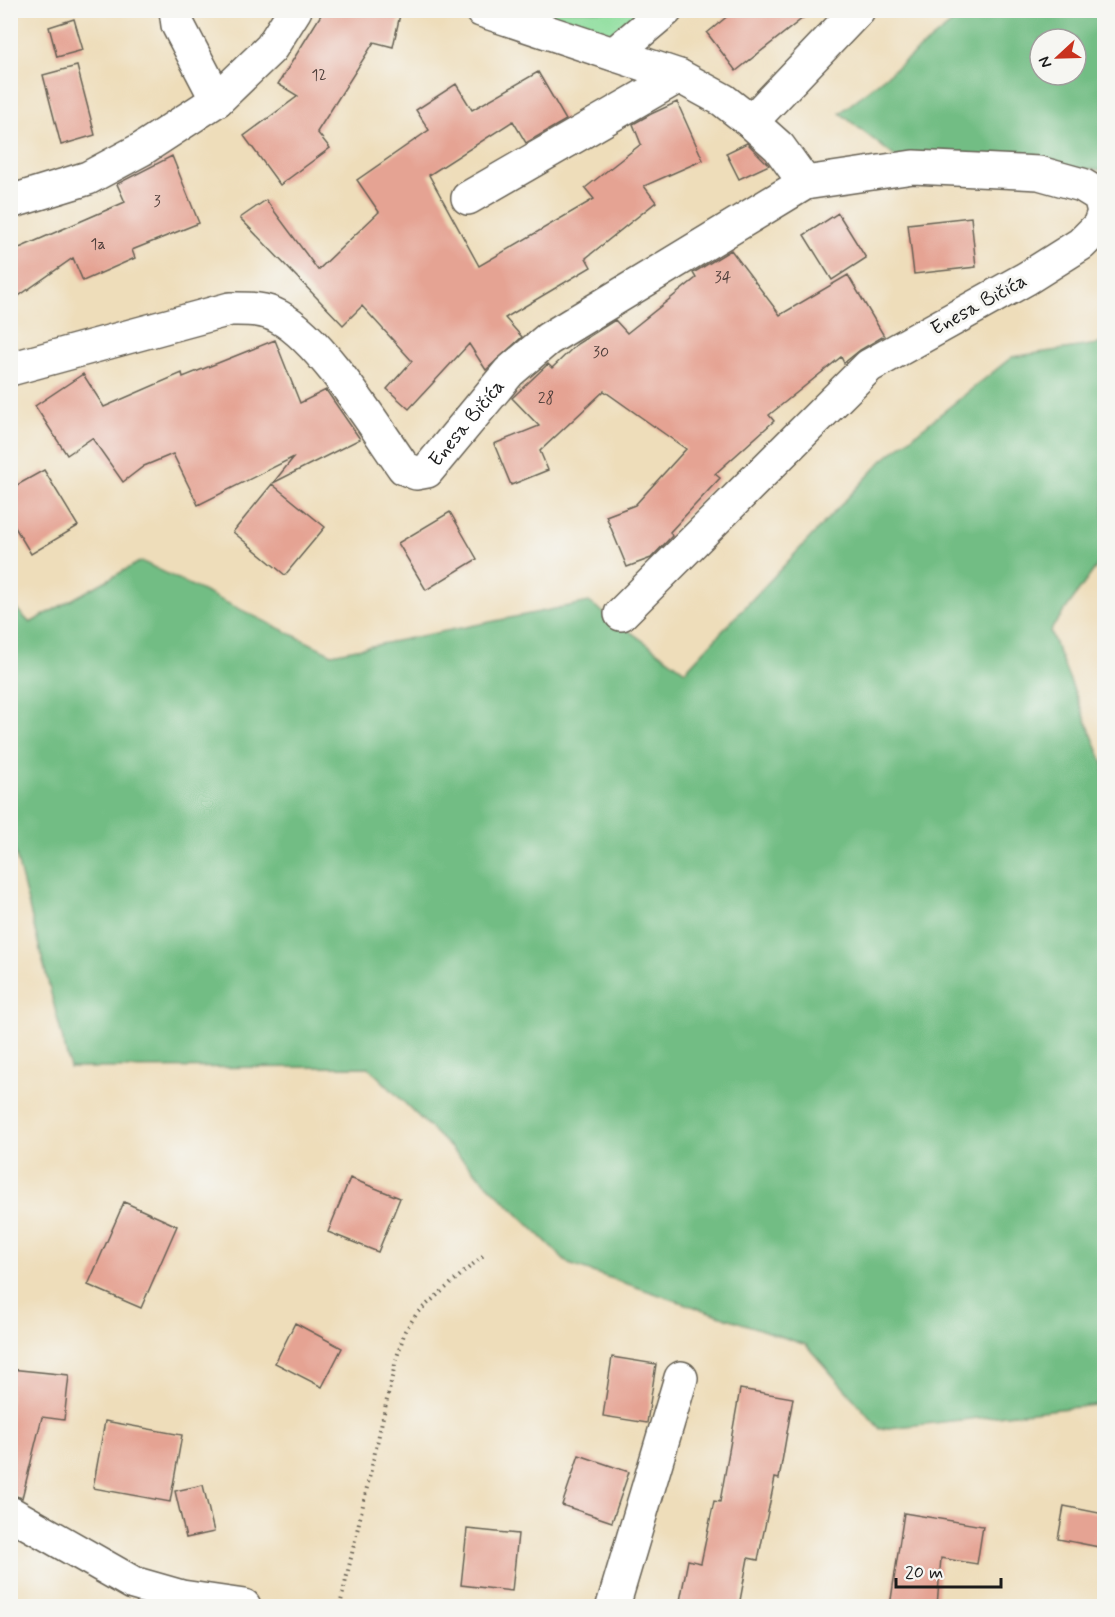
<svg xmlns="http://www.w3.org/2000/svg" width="1115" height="1617" font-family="Mynerve,sans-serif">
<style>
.green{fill:#8ede9d;stroke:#557d5c;stroke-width:1.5}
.forest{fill:#72bd84;stroke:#476c50;stroke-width:1.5;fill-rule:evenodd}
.building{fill:#e5a393}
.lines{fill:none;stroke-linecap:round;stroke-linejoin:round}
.minor-casing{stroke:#666053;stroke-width:36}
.path{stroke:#666053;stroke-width:4;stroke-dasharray:1.5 4.5;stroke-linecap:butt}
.minor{stroke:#fff;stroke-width:33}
.labels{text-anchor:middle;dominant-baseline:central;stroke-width:6;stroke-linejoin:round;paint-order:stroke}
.number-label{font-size:16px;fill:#4e3e3a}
.street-label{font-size:20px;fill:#1c1c1c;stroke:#f6f6f2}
</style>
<rect width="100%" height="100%" fill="#f6f6f2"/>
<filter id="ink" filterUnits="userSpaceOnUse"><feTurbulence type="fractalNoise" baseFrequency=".0167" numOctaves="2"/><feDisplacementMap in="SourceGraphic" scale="12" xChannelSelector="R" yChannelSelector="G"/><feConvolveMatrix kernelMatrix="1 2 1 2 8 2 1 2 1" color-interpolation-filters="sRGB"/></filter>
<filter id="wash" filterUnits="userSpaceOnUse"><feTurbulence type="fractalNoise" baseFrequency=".008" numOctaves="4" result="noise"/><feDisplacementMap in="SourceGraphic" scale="24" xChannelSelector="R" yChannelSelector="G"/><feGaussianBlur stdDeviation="1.35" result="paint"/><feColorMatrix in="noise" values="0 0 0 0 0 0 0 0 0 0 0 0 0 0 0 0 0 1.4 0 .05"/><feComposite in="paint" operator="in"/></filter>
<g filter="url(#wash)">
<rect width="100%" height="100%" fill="#eeddba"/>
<path class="green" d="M 524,10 L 653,11 L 617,39 Z"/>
<path class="forest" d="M 967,11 L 1104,11 L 1104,170 L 898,159 L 840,113 ZM 1040,39 L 1076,39 L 1076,75 L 1040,75 Z
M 1104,343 L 1104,556 L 1050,631 L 1104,765 L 1104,1404 L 880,1429 L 806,1345 L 569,1264 L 368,1067 L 70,1068 L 11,836 L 10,602 L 30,623 L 141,561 L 332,654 L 589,602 L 685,671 L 883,460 L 1012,357 Z"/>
<g id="blocks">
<path class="building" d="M 324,10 L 401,10 L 393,47 L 374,42 L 317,132 L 330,148 L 280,185 L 244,136 L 298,96 L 278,84 Z
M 735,10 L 813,10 L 736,71 L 707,33 Z
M 74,19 L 83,50 L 57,57 L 49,27 Z
M 77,66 L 95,135 L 61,145 L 43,75 Z
M 538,72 L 566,120 L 526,143 L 513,121 L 429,175 L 479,266 L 594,199 L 585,188 L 641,144 L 633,124 L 651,114 L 677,102 L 703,160 L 644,186 L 656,202 L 586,258 L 591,267 L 505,318 L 522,337 L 486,370 L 469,344 L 409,409 L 387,389 L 412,361 L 362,306 L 343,325 L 240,218 L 266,200 L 318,270 L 379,212 L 357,180 L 429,130 L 416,110 L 456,84 L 472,110 Z
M 747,143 L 769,165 L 739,179 L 726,153 Z
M 172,156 L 199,223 L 132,250 L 135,258 L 83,281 L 73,258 L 10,302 L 10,252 L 125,202 L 117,184 Z
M 838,213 L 866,258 L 832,280 L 804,235 Z
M 971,217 L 976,267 L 914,274 L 908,224 Z
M 731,250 L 780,315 L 848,275 L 884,336 L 860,350 L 844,363 L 841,357 L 769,415 L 774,421 L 715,474 L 720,478 L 670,532 L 672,536 L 651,558 L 627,567 L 606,516 L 635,505 L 686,449 L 604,391 L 540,451 L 548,470 L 511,485 L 494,444 L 539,426 L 512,398 L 548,364 L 552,368 L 577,344 L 615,320 L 627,333 L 696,278 L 693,273 Z
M 275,340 L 300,403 L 326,390 L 360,439 L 273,483 L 294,457 L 198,505 L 173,454 L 144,466 L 123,482 L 92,438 L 67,455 L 35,406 L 83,374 L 104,407 L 182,373 L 183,377 Z
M 44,470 L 78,526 L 31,554 L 10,519 L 10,489 Z
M 272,484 L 325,527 L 285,575 L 233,532 Z
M 450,512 L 477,559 L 426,590 L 398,543 Z
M 350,1178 L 400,1198 L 378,1252 L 328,1232 Z
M 124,1202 L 177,1226 L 141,1308 L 88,1285 Z
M 295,1323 L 342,1348 L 322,1387 L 275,1363 Z
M 612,1357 L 656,1364 L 647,1423 L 603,1416 Z
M 10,1369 L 69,1375 L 64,1420 L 42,1417 L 22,1498 L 10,1494 Z
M 740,1389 L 793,1398 L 779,1479 L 775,1478 L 758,1560 L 748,1558 L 739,1606 L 679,1606 L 688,1560 L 701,1563 L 714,1501 L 720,1502 Z
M 105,1421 L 182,1435 L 170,1502 L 93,1488 Z
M 579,1455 L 629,1472 L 612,1522 L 562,1505 Z
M 203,1485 L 214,1532 L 186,1538 L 175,1491 Z
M 1064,1506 L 1104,1514 L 1104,1548 L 1058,1539 Z
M 904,1513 L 983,1526 L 977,1564 L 941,1558 L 937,1606 L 890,1606 Z
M 467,1529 L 518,1534 L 512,1591 L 461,1585 Z"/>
</g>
</g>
<g filter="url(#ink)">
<use href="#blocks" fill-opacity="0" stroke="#666053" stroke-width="1.5"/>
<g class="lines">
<defs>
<g id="minor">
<path d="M 176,10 L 178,25 L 217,100"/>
<path d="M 481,10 L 679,76 L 723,100 L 751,122 L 779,147 L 805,183"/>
<path d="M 614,54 L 666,10"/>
<path d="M 751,122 L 858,10"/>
<path d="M 468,198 L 679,76"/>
<path d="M 10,202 L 88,178 L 142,149 L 217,100 L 271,48 L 295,10"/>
<path id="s1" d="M 10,369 L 230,309 C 247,309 263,308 279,317 C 322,340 375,427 404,468 L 416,473 L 427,471 L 509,372 L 548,339 L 805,183 L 913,167 L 1039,173 L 1082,185 L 1100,196 L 1104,212 L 1099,226 L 1081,244 L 1027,278 L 869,366 L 621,614"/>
<path d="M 10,1513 L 133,1583 L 182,1597 L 244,1606"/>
<path d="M 613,1606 L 681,1378"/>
</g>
</defs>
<use href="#minor" class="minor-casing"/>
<path class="path" d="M 340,1606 L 396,1360 L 405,1331 L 418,1312 L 486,1253"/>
<use href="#minor" class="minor"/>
</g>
</g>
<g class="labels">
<g class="number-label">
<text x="319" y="75">12</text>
<text x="157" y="201">3</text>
<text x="98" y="244">1a</text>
<text x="723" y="277">34</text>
<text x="601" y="352">30</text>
<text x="546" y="398">28</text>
</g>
<g class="street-label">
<text transform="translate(979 305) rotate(-29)">Enesa Bičića</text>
<text stroke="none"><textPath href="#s1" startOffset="562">Enesa Bičića</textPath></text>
</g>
</g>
<rect width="1115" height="1617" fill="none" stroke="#f6f6f2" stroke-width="36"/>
<g transform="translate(1058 57) rotate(248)"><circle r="28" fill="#f6f6f2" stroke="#9f9f9c" stroke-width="1.5"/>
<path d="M0-4.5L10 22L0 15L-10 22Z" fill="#c8321e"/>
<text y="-9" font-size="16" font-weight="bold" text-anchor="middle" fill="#1c1c1c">N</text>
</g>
<path d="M896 1578v9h105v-9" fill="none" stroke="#1c1c1c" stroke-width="3"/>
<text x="905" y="1578" font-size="18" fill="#1c1c1c" stroke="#f6f6f2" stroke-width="4.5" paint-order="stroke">20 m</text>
</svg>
